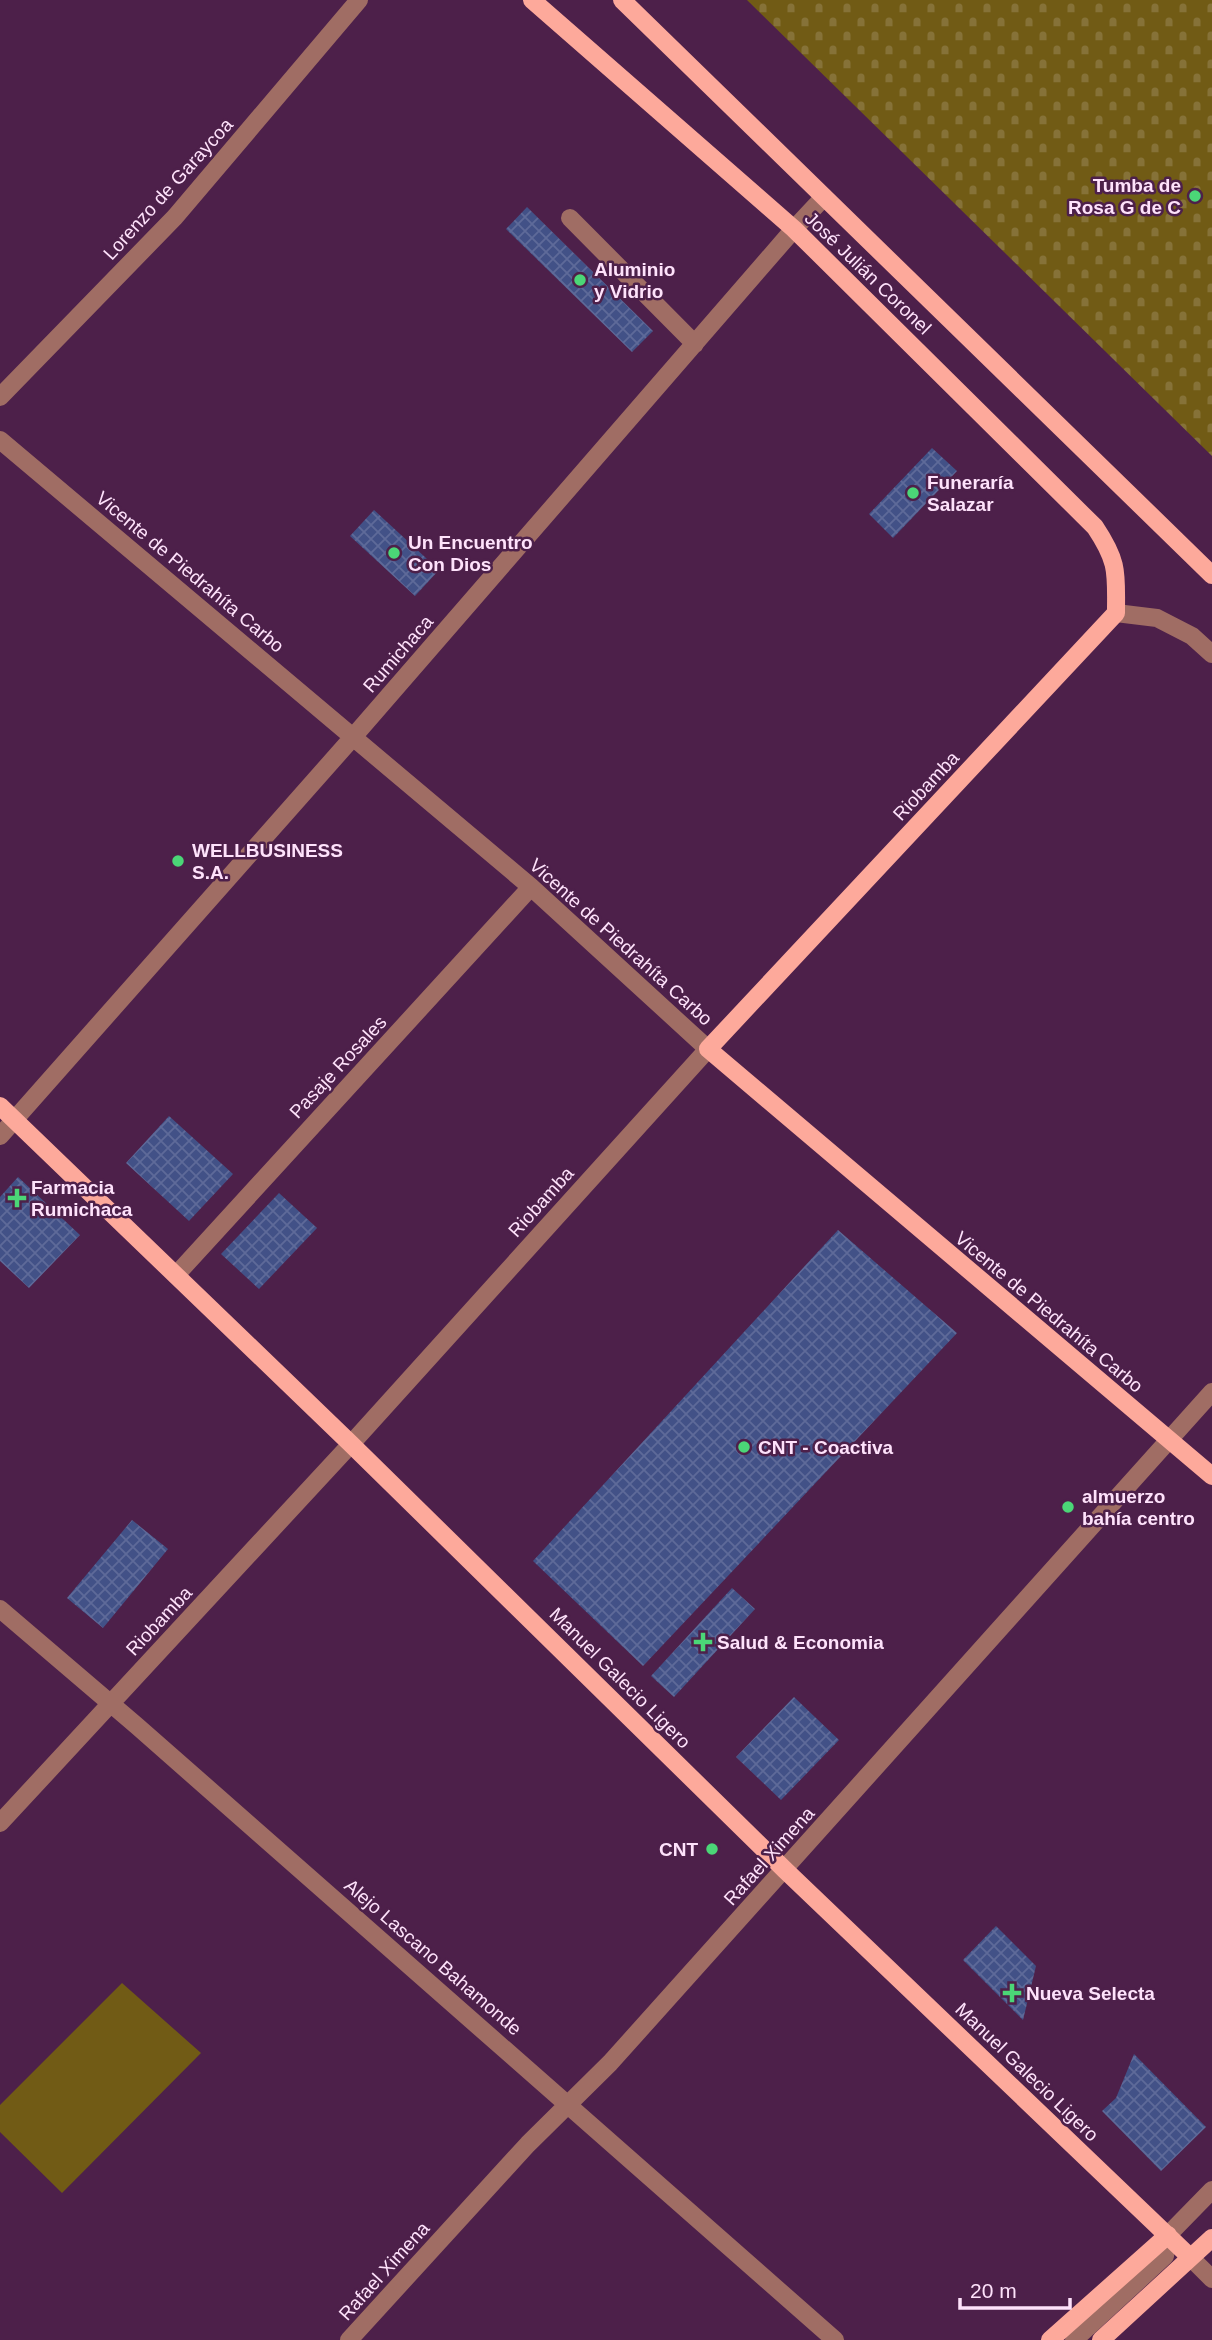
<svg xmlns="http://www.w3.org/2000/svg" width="1212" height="2340" font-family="Helvetica,sans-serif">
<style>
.cemetery{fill:url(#cemetery-stones)}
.garden{fill:#715b15}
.building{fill:url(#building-cross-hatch)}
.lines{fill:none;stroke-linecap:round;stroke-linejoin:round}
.minor{stroke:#a06d64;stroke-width:18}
.major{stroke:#fda99b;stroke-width:18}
.poi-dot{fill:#4bd677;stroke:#4d204a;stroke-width:2.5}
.labels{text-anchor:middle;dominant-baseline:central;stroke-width:5;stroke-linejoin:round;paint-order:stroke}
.poi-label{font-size:19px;font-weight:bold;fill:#fee2fb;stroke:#4d204a;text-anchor:start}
.street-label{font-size:19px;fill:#fee2fb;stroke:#4d204a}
</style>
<defs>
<pattern id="cemetery-stones" width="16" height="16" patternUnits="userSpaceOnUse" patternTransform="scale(1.75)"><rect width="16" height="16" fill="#715b15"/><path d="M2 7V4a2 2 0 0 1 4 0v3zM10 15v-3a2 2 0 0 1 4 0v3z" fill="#867238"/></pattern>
<pattern id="building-cross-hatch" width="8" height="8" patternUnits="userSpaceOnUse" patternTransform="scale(1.75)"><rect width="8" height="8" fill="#425187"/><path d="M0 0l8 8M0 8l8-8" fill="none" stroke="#5e6a99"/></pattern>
</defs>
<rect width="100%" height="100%" fill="#4d204a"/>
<path class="cemetery" d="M 747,0 L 1212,0 L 1212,456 Z"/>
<path class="garden" d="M 122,1983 L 201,2053 L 62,2193 L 0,2132 L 0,2105 Z"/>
<path class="building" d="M 527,207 L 653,331 L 632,352 L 506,229 Z
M 932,448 L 957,471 L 893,538 L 869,514 Z
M 374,510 L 439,570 L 415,596 L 350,536 Z
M 169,1116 L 233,1174 L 189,1221 L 126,1163 Z
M 18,1177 L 80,1235 L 29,1288 L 0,1261 L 0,1197 Z
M 279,1193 L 317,1228 L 259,1289 L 221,1254 Z
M 838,1230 L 957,1333 L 643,1666 L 533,1561 Z
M 132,1520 L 168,1549 L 103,1628 L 67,1598 Z
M 732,1588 L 755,1609 L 674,1697 L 651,1676 Z
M 794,1697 L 839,1740 L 781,1800 L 736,1757 Z
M 996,1926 L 1036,1966 L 1023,2020 L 963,1960 Z
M 1134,2054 L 1206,2127 L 1161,2171 L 1102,2111 L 1116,2098 Z"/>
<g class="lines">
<path class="minor" d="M 570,218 L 695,344
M 0,397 L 175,217 L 359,0
M 0,440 L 531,887 L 708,1049 L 351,1444 L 0,1823
M 1116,613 L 1157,618 L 1192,636 L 1212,654
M 0,1136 L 354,736 L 794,229 L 824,197
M 176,1275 L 531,887
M 0,1609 L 137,1726 L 835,2340
M 1190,2257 L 1212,2279
M 349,2340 L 528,2144 L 610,2063 L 1212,1392
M 1074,2340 L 1165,2256 L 1168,2235 L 1212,2190"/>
<path class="major" d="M 532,0 L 794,229 L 1095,527 C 1119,563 1116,573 1116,613 L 708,1049 L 1212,1476
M 622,0 L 1212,575
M 0,1106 L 351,1444 L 785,1870 L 1190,2257
M 1050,2340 L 1168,2235
M 1101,2340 L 1212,2238"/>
</g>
<g class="poi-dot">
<circle cx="1195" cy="196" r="7"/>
<circle cx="580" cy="280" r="7"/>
<circle cx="913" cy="493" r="7"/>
<circle cx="394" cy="553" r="7"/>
<circle cx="178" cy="861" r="7"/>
<path d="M13.5 1187.5h7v7h7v7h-7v7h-7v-7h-7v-7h7z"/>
<circle cx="744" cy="1447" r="7"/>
<circle cx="1068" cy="1507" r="7"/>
<path d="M699.5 1631.5h7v7h7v7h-7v7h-7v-7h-7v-7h7z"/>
<circle cx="712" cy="1849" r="7"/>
<path d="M1008.5 1982.5h7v7h7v7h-7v7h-7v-7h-7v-7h7z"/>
</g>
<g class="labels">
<g class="poi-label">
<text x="1181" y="185" text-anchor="end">Tumba de<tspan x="1181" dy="22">Rosa G de C</tspan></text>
<text x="594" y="269">Aluminio<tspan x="594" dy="22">y Vidrio</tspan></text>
<text x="927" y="482">Funeraría<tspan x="927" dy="22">Salazar</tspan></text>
<text x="408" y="542">Un Encuentro<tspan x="408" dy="22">Con Dios</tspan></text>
<text x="192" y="850">WELLBUSINESS<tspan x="192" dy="22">S.A.</tspan></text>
<text x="31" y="1187">Farmacia<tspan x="31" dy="22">Rumichaca</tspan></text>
<text x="758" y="1447">CNT - Coactiva</text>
<text x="1082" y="1496">almuerzo<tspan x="1082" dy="22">bahía centro</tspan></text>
<text x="717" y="1642">Salud &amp; Economia</text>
<text x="698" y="1849" text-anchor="end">CNT</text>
<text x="1026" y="1993">Nueva Selecta</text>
</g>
<g class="street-label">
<text transform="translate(168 189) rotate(-48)">Lorenzo de Garaycoa</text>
<text transform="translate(868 273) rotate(44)">José Julián Coronel</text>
<text transform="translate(190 572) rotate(40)">Vicente de Piedrahíta Carbo</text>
<text transform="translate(398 654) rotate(-49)">Rumichaca</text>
<text transform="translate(926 786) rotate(-47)">Riobamba</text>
<text transform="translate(621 942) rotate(42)">Vicente de Piedrahíta Carbo</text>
<text transform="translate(338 1067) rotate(-47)">Pasaje Rosales</text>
<text transform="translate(541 1202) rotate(-48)">Riobamba</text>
<text transform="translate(1049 1312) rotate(40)">Vicente de Piedrahíta Carbo</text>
<text transform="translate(159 1621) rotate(-47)">Riobamba</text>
<text transform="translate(620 1678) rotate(45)">Manuel Galecio Ligero</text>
<text transform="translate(769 1856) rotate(-48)">Rafael Ximena</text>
<text transform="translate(433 1957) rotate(41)">Alejo Lascano Bahamonde</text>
<text transform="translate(1027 2072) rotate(44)">Manuel Galecio Ligero</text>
<text transform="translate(384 2271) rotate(-48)">Rafael Ximena</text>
</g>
</g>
<path d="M960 2298v10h110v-10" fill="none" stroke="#fee2fb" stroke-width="3.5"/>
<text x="970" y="2298" font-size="21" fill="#fee2fb" stroke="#4d204a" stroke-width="5" paint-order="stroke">20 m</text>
</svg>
